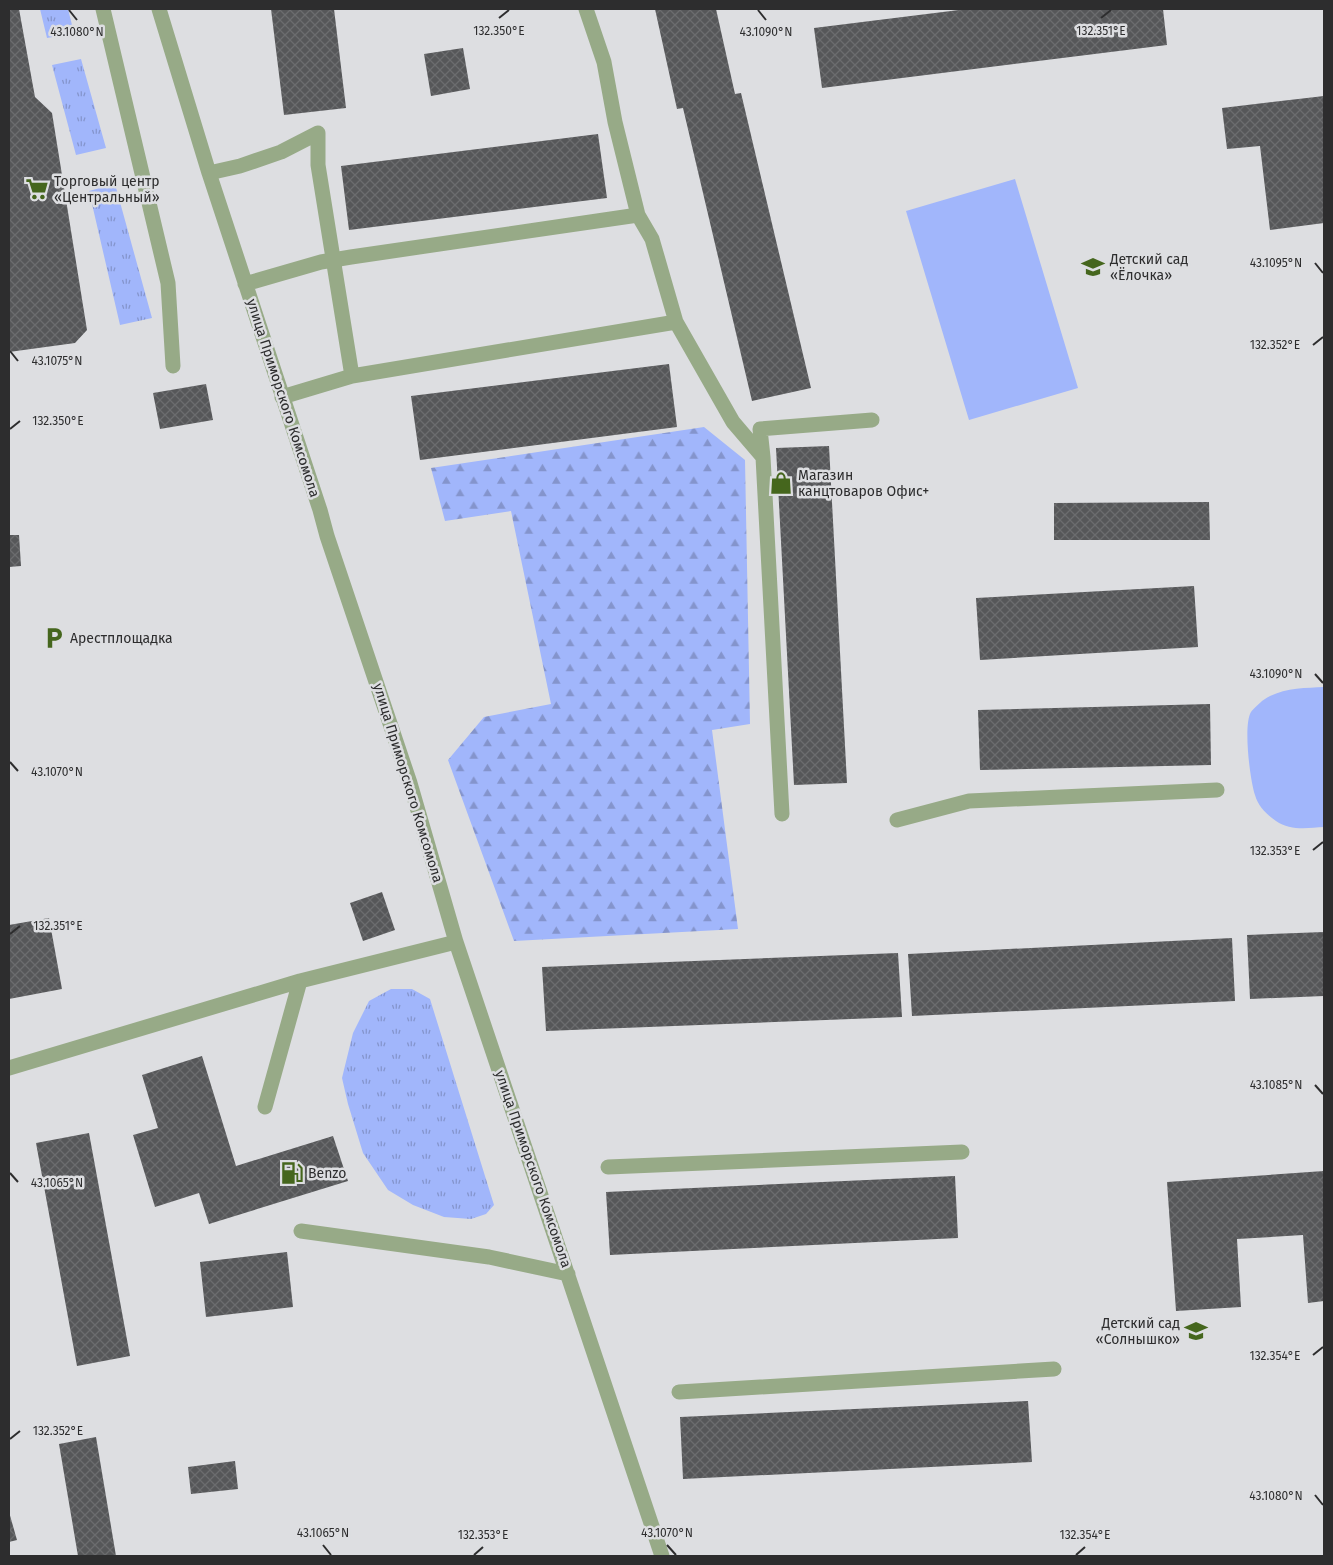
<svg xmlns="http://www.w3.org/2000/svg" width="1333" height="1565" font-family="'Fira Sans',sans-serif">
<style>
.grass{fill:url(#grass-tufts)}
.forest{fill:url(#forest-firs)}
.park{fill:#a1b6fb}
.building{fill:url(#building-cross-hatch)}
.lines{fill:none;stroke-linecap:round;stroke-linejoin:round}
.minor{stroke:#97aa87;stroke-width:15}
.ticks{fill:none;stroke:#2d2d2e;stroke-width:2}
.labels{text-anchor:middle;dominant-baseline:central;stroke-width:5;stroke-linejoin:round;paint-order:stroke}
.poi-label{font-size:14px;fill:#2d2d2e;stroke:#dddee1;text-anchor:start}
.street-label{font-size:14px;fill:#2d2d2e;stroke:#dddee1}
.ticks-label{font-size:12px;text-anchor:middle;fill:#2d2d2e;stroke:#dddee1;stroke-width:5;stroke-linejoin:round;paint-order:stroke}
</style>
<defs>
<pattern id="grass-tufts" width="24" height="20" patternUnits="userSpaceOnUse" patternTransform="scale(1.25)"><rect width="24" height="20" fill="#a1b6fb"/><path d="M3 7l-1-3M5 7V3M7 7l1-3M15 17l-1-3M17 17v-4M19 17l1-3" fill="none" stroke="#8494cc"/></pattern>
<pattern id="forest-firs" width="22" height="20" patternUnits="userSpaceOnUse" patternTransform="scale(1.25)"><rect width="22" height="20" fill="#a1b6fb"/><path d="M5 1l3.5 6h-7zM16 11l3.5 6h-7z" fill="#8494cc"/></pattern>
<pattern id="building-cross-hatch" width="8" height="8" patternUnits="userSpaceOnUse" patternTransform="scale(1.25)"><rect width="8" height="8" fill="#565759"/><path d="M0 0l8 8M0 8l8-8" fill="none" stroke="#6b6c6e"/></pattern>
</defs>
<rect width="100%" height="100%" fill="#dddee1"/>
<path class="grass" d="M 40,9 L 68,9 L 74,33 L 47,38 Z
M 81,59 L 106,148 L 76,155 L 52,65 Z
M 115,184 L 152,318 L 120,325 L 89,191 Z
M 391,989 L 412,989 L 430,999 L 494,1205 L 486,1214 L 471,1219 L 444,1217 L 413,1205 L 388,1190 L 363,1153 L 348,1104 L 342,1078 L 353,1033 L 369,1001 Z"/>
<path class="forest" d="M 704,427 L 745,460 L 750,724 L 712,730 L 738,929 L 514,941 L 448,760 L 484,717 L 551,704 L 511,511 L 445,521 L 431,468 Z"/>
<path class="park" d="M 1015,179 L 1078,388 L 969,420 L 906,211 Z
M 1324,687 L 1324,827 C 1308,828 1290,831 1276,821 C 1267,815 1258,806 1255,795 C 1250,780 1243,725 1251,712 C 1253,709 1259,704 1262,701 C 1279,688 1304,688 1324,687 Z"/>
<path class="building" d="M 9,9 L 19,9 L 35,97 L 52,113 L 87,330 L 75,343 L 9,352 Z
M 271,9 L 334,9 L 346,108 L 284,115 Z
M 655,9 L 716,9 L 735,94 L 741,93 L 811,388 L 752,401 L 683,108 L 677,109 Z
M 967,9 L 1163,9 L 1167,45 L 822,88 L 814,28 Z
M 463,48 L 470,89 L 431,96 L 424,54 Z
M 1324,96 L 1324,223 L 1270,230 L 1260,146 L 1227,149 L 1222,108 Z
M 598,134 L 607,198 L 349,230 L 341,166 Z
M 669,364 L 677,427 L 420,460 L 411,396 Z
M 206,384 L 213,420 L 160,429 L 153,393 Z
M 829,446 L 847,783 L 794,785 L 776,448 Z
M 1209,502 L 1210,540 L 1054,540 L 1054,503 Z
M 9,535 L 19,535 L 21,566 L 9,567 Z
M 1194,586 L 1198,647 L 980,660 L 976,598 Z
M 1210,704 L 1211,765 L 980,770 L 978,710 Z
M 382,892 L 395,930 L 363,941 L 350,903 Z
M 49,918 L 62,989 L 9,999 L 9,925 Z
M 1324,932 L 1324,996 L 1250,999 L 1247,935 Z
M 1232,938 L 1235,1001 L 912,1016 L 908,954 Z
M 898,953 L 902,1017 L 546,1031 L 542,967 Z
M 202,1056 L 236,1166 L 333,1136 L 348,1181 L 209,1224 L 199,1193 L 155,1207 L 133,1135 L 158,1128 L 142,1075 Z
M 89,1133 L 130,1356 L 77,1366 L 36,1143 Z
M 1324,1171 L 1324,1301 L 1308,1303 L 1303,1235 L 1237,1239 L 1241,1307 L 1176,1311 L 1167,1182 Z
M 955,1176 L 958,1238 L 610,1255 L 606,1192 Z
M 287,1252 L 293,1307 L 206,1317 L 200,1262 Z
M 1028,1401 L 1032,1462 L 683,1479 L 680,1417 Z
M 96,1437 L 116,1556 L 78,1556 L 59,1444 Z
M 235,1461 L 238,1489 L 191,1494 L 188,1467 Z
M 9,1512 L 17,1540 L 9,1542 Z"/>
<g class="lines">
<path class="minor" d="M 103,9 L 168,283 L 173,366
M 159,9 L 209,173 L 320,510 L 327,536 L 410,783 L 456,942 L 662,1556
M 586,9 L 604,62 L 615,122 L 638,215
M 209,173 L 240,166 L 281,152 L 318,133 L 318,165 L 352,376
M 245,284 L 321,262 L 351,257 L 638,215 L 652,239 L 676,322 L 352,376 L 282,397
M 676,322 L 733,422 L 763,457 L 782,814
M 763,457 L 760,429 L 872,420
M 897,820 L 969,801 L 1217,790
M 9,1068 L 300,981 L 456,942
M 265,1107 L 300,981
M 608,1167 L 962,1152
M 301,1231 L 489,1257 L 568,1274
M 679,1392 L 1054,1369"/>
</g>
<path class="ticks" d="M 69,10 L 77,20M 758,10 L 766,20M 499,18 L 509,10M 1101,18 L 1111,10M 1315,263 L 1323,273M 1313,345 L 1323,337M 10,351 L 18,361M 10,429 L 20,421M 1315,674 L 1323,683M 10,762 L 18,771M 1313,850 L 1323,842M 10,934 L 20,926M 1315,1085 L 1323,1094M 10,1173 L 18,1182M 1313,1355 L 1323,1347M 10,1439 L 20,1431M 1315,1495 L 1323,1505M 323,1545 L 331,1555M 667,1545 L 676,1555M 474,1555 L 483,1547M 1076,1555 L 1085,1547"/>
<defs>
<symbol id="supermarket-bare" viewBox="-9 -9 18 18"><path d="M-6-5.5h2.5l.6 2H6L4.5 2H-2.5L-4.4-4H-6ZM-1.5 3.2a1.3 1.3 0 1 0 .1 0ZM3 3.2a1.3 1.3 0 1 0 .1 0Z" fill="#45661d" stroke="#dddee1" stroke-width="2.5" paint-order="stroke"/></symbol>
<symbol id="school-bare" viewBox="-9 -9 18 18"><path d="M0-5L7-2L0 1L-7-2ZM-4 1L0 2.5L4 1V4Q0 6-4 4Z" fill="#45661d" stroke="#dddee1" stroke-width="2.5" paint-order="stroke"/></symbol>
<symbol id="shop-bare" viewBox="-9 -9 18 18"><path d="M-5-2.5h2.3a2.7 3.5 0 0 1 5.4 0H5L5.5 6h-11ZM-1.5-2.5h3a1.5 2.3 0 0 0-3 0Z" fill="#45661d" stroke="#dddee1" stroke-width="2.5" paint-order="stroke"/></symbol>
<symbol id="parking-bare" viewBox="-9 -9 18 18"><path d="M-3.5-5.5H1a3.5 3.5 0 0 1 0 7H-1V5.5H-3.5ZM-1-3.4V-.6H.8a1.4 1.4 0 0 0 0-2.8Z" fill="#45661d" stroke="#dddee1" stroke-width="2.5" paint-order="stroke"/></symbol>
<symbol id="fuel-bare" viewBox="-9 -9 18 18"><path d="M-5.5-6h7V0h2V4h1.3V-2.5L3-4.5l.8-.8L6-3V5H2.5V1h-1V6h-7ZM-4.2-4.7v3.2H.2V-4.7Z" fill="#45661d" stroke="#dddee1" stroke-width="2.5" paint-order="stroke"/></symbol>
</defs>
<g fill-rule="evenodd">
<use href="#supermarket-bare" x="21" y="173" width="32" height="32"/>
<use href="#school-bare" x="1077" y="251" width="32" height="32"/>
<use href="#shop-bare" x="765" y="467" width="32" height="32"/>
<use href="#parking-bare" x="38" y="622" width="32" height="32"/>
<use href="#fuel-bare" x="276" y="1157" width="32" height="32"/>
<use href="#school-bare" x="1180" y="1315" width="32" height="32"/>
</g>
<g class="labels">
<g class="poi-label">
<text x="54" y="181">Торговый центр<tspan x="54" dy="16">«Центральный»</tspan></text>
<text x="1110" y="259">Детский сад<tspan x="1110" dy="16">«Ёлочка»</tspan></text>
<text x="798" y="475">Магазин<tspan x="798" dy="16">канцтоваров Офис+</tspan></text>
<text x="70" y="638">Арестплощадка</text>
<text x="308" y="1173">Benzo</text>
<text x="1180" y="1323" text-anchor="end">Детский сад<tspan x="1180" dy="16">«Солнышко»</tspan></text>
</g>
<g class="street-label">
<text transform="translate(283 398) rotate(72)">улица Приморского Комсомола</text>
<text transform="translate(408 783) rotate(73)">улица Приморского Комсомола</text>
<text transform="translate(533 1169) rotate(71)">улица Приморского Комсомола</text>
</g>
</g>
<g class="ticks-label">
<text x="499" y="35">132.350°E</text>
<text x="1101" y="35">132.351°E</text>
<text x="77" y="36">43.1080°N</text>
<text x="766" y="36">43.1090°N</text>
<text x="1276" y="267">43.1095°N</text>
<text x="1275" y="349">132.352°E</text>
<text x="57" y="365">43.1075°N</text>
<text x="58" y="425">132.350°E</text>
<text x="1276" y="678">43.1090°N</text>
<text x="57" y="776">43.1070°N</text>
<text x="1275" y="855">132.353°E</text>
<text x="58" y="930">132.351°E</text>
<text x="1276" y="1089">43.1085°N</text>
<text x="57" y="1187">43.1065°N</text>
<text x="1275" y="1360">132.354°E</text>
<text x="58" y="1435">132.352°E</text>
<text x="1276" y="1500">43.1080°N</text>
<text x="323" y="1537">43.1065°N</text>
<text x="667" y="1537">43.1070°N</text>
<text x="483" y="1539">132.353°E</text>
<text x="1085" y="1539">132.354°E</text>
</g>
<rect width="1333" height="1565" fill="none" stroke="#2d2d2e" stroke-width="20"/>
</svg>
